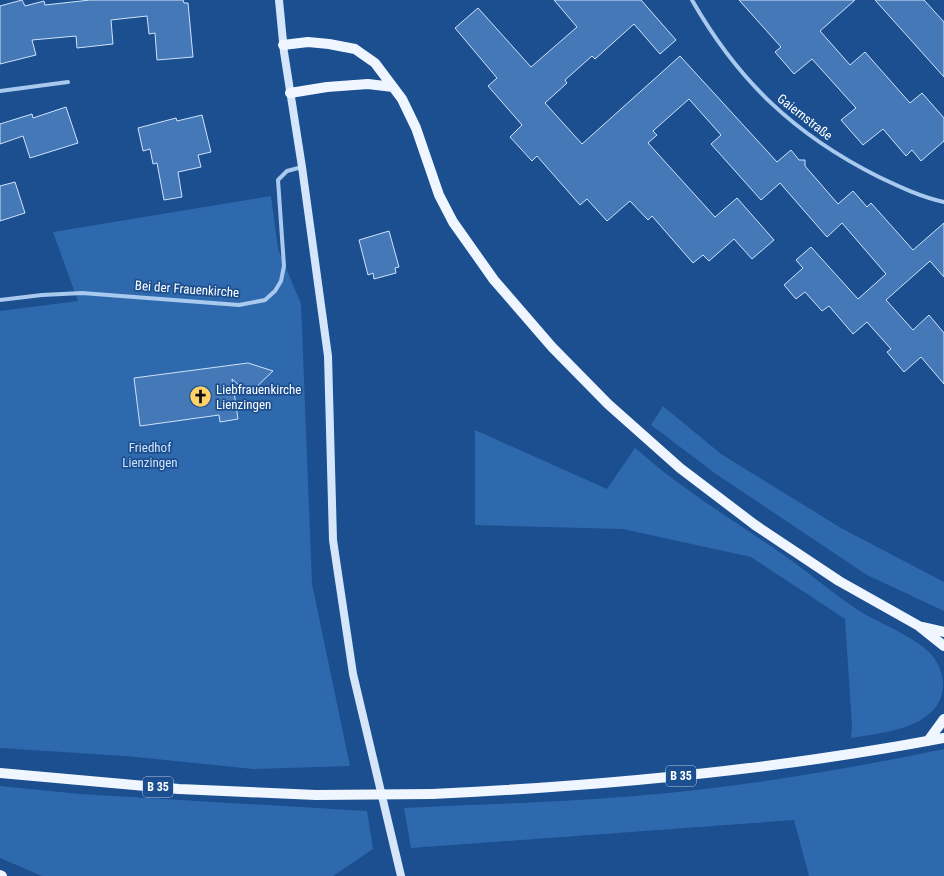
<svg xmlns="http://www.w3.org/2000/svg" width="944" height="876" font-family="'Roboto Condensed',sans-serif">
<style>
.green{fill:#2e69ad}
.building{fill:#4478b7;stroke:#cfe3fa}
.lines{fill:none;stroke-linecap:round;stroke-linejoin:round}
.street{stroke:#a9c9ee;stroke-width:4}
.secondary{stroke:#d6e6fa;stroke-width:8}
.primary{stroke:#f0f6ff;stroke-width:10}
.primary-bridge{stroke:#f0f6ff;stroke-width:10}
.labels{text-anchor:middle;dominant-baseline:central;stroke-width:3.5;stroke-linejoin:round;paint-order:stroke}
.shield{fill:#1b4f8f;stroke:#bbcadd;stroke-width:1}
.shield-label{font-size:12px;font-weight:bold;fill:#fff}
.street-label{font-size:13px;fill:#fff;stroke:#1b4f8f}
.poi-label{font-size:13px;fill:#fff;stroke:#1b4f8f;text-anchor:start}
.park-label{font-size:13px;fill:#cfe3fa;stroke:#1b4f8f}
</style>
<rect width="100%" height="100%" fill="#1b4f8f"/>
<path class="green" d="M 271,196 L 278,249 L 301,304 L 312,584 L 350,766 L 253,769 L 126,756 L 0,748 L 0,311 L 78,301 L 53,232 Z
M 663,406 L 721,454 L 841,528 L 944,582 L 944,611 L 867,575 L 716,474 L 651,425 Z
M 475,430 L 607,489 L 635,448 C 652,462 669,477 687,489 C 718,512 751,532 782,554 C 807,571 830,591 855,608 C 879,624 909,633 930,653 C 937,660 943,674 943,683 C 944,728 883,733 851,738 L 852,726 L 845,619 L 751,557 L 623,529 L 475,525 Z
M 944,749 L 944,876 L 809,876 L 794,820 L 411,848 L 404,808 C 477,804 550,803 622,797 C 730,789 838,771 944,749 Z
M 0,786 L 80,794 L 367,811 L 373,849 L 333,876 L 42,876 L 0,858 Z"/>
<path class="building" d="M 22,0 L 25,6 L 44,1 L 45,5 L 90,0 L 183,0 L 184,3 L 188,3 L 193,57 L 157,60 L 155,33 L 149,34 L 147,16 L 111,20 L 113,44 L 77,48 L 76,36 L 32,40 L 36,55 L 0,64 L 0,6 Z
M 554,0 L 641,0 L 676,40 L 660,54 L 634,24 L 595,59 L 592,56 L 565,80 L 567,83 L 545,103 L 582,144 L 680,56 L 777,162 L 791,150 L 799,160 L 805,160 L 805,166 L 838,204 L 853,191 L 867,207 L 871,203 L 913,250 L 944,223 L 944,277 L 930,261 L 886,300 L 913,330 L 929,315 L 944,333 L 944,384 L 921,357 L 904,372 L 887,352 L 891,349 L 867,322 L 853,334 L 829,306 L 822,311 L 805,292 L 796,299 L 784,285 L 803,268 L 796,260 L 811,247 L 858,299 L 886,274 L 842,223 L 827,237 L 780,183 L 761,200 L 711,144 L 721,135 L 689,99 L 653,131 L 657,135 L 648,143 L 715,217 L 737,198 L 774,240 L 752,259 L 734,239 L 709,261 L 703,255 L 693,263 L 652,216 L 648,220 L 630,201 L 607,221 L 587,199 L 580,205 L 537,156 L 532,161 L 510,137 L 522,125 L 488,86 L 497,78 L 455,28 L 478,8 L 531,67 L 577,27 Z
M 739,0 L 855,0 L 820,31 L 850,65 L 865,52 L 910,103 L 922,93 L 944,118 L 944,141 L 921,161 L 912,150 L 906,156 L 883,129 L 863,145 L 841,120 L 856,108 L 812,59 L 794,74 L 775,52 L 781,47 Z
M 875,0 L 924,0 L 944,22 L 944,77 Z
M 66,107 L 78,143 L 30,158 L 23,136 L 0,144 L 0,124 L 32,114 L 33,118 Z
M 202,115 L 211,152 L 198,155 L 201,167 L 178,172 L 182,197 L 164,200 L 157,163 L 153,164 L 150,149 L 143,151 L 138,128 L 176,118 L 177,121 Z
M 15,182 L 25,213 L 0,221 L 0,186 Z
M 389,231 L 399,267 L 395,268 L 396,273 L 374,279 L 373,273 L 368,275 L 359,240 Z
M 248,363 L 273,371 L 249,394 L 232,379 L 238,419 L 220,422 L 219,415 L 140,426 L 134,378 Z"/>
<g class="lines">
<path class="street" d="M 692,0 C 738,81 795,135 879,177 C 900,187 921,197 944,202
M 0,91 L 68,82
M 0,300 L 42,295 L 82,293 L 239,305 L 265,300 L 275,291 L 281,281 L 284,266 L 278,180 L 287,171 L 302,167"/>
<path class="secondary" d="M 279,0 L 284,52 L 302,167 L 328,356 L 333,540 L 353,674 L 401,876"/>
<path class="primary" d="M 283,45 L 308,42 L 329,44 L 355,49 L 375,63 L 402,99 L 416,128 L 439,195 L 453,222 L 494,280 L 552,347 L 608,404 L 680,468 L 755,525 L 839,581 L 919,626 L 944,646
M 290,93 L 327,87 L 368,84 L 393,87
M 923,627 L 944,632
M 928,741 L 944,719
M 0,773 L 179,789 L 316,795
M 432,794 C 604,786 775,770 944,738
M 0,875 L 2,876"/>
<path class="primary-bridge" d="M 316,795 L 432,794"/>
</g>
<defs>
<symbol id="church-disc" viewBox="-11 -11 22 22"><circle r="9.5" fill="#ffd166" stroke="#1b4f8f"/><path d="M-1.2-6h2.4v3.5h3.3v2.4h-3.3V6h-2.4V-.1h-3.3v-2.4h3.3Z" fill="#111"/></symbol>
</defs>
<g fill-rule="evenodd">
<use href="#church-disc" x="188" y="384" width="25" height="25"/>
</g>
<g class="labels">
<g class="shield">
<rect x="666" y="766" width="30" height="20" rx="3"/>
<rect x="143" y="777" width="30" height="20" rx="3"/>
</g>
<g class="shield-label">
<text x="681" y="776">B 35</text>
<text x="158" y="787">B 35</text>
</g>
<g class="street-label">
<text transform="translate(805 117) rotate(38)">Gaiernstraße</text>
<text transform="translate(187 289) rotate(4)">Bei der Frauenkirche</text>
</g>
<g class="poi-label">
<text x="216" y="389">Liebfrauenkirche<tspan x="216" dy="15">Lienzingen</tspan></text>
</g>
<g class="park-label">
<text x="150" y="447">Friedhof<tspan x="150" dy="15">Lienzingen</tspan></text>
</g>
</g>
</svg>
